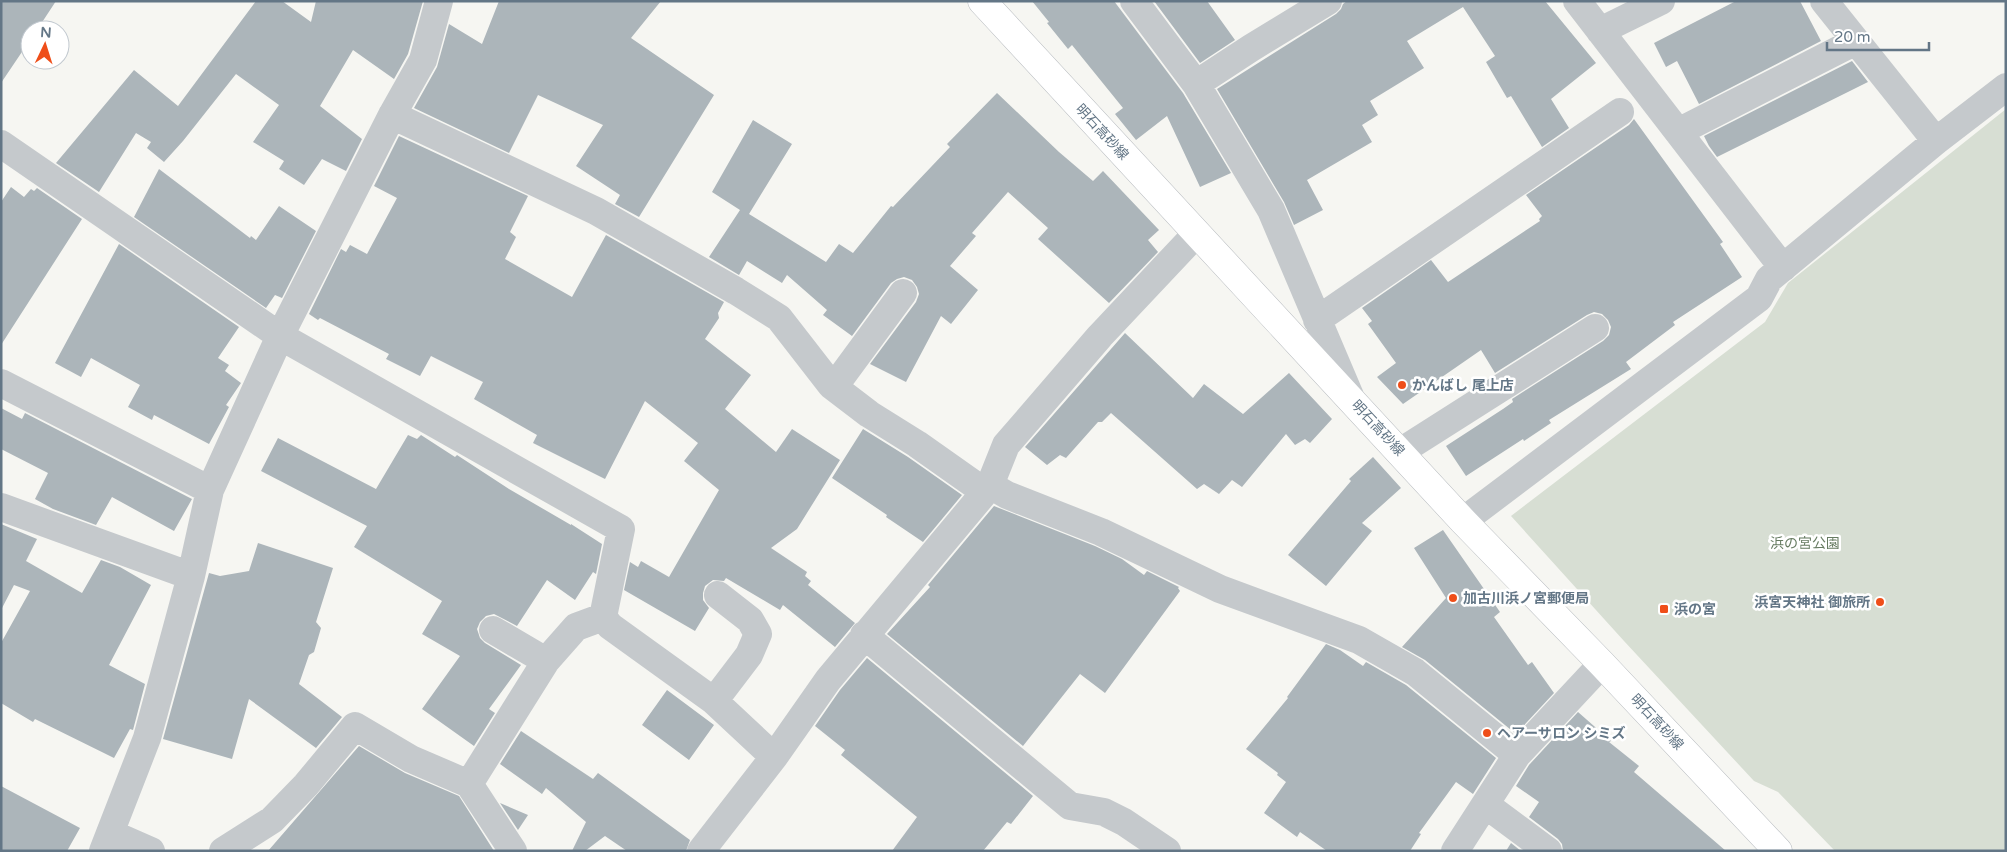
<svg xmlns="http://www.w3.org/2000/svg" width="2007" height="852" font-family="'Varela Round','Noto Sans JP',sans-serif">
<style>
.green{fill:#d7ded3}
.building{fill:#acb5ba}
.lines{fill:none;stroke-linecap:round;stroke-linejoin:round}
.major-casing{stroke:#b8bcc0;stroke-width:29}
.minor{stroke:#c5c9cc;stroke-width:28}
.major{stroke:#fff;stroke-width:28}
.poi-dot{fill:#ef4e19;stroke:#fff;stroke-width:2}
.labels{text-anchor:middle;dominant-baseline:central;stroke-width:5;stroke-linejoin:round;paint-order:stroke}
.street-label{font-size:14px;fill:#637686;stroke:#fff}
.poi-label{font-size:14px;font-weight:bold;fill:#637686;stroke:#fff;text-anchor:start}
.park-label{font-size:14px;fill:#677c62;stroke:#fff}
</style>
<rect width="100%" height="100%" fill="#f6f6f2"/>
<path class="green" d="M 2006,109 L 2006,851 L 1835,851 L 1778,792 L 1754,781 L 1624,641 L 1511,516 L 1765,322 L 1788,283 Z"/>
<path class="building" d="M 1,1 L 56,1 L 37,30 L 30,30 L 30,40 L 1,83 Z
M 256,1 L 282,1 L 311,22 L 316,1 L 423,1 L 408,54 L 394,79 L 353,50 L 320,106 L 362,139 L 346,171 L 322,159 L 304,185 L 279,169 L 284,161 L 253,142 L 279,105 L 236,74 L 183,141 L 164,162 L 147,148 L 151,142 L 136,133 L 99,192 L 56,163 L 134,70 L 178,106 Z
M 499,1 L 661,1 L 631,38 L 714,95 L 639,217 L 615,204 L 620,195 L 576,166 L 603,125 L 538,95 L 509,153 L 414,108 L 437,67 L 449,24 L 482,44 Z
M 1032,1 L 1114,1 L 1183,93 L 1231,173 L 1200,187 L 1167,116 L 1136,140 L 1115,114 L 1123,108 L 1072,45 L 1068,49 L 1047,23 L 1049,22 Z
M 1154,1 L 1207,1 L 1235,40 L 1200,63 Z
M 1347,1 L 1545,1 L 1596,63 L 1551,99 L 1569,128 L 1542,147 L 1511,96 L 1507,98 L 1486,62 L 1495,56 L 1463,7 L 1407,41 L 1424,68 L 1370,101 L 1378,115 L 1362,125 L 1372,142 L 1307,180 L 1323,210 L 1294,225 L 1284,202 L 1217,89 L 1336,14 L 1341,9 L 1343,4 Z
M 1736,1 L 1800,1 L 1821,41 L 1699,104 L 1677,61 L 1666,67 L 1654,43 Z
M 1852,61 L 1868,82 L 1717,157 L 1709,146 L 1704,136 Z
M 997,93 L 1059,152 L 1093,181 L 1103,171 L 1159,230 L 1148,240 L 1158,252 L 1109,303 L 1038,239 L 1048,228 L 1008,192 L 972,233 L 976,236 L 950,266 L 978,290 L 951,324 L 941,316 L 906,382 L 870,364 L 916,302 L 919,294 L 917,287 L 912,280 L 904,277 L 897,279 L 891,283 L 852,336 L 823,315 L 827,310 L 787,275 L 782,283 L 747,261 L 739,275 L 709,257 L 740,210 L 712,192 L 753,120 L 792,144 L 749,214 L 826,262 L 839,244 L 853,253 L 891,206 L 893,207 L 950,147 L 947,144 Z
M 1634,119 L 1723,242 L 1720,244 L 1742,277 L 1673,322 L 1675,325 L 1626,362 L 1631,369 L 1549,420 L 1551,423 L 1524,441 L 1523,439 L 1466,476 L 1446,446 L 1503,409 L 1513,402 L 1512,399 L 1603,341 L 1609,335 L 1611,327 L 1608,320 L 1602,314 L 1594,312 L 1587,315 L 1495,373 L 1481,350 L 1403,404 L 1377,377 L 1396,363 L 1368,324 L 1372,321 L 1362,308 L 1431,260 L 1448,282 L 1540,221 L 1539,219 L 1542,216 L 1526,195 L 1629,125 Z
M 399,136 L 528,196 L 510,232 L 516,237 L 505,259 L 572,297 L 606,235 L 724,302 L 718,313 L 719,318 L 705,339 L 751,375 L 725,409 L 776,452 L 792,429 L 840,460 L 797,529 L 771,548 L 807,572 L 805,576 L 811,581 L 808,585 L 855,623 L 835,647 L 783,605 L 780,610 L 726,578 L 724,581 L 713,580 L 705,586 L 703,593 L 703,600 L 709,608 L 695,631 L 624,590 L 630,562 L 638,567 L 641,561 L 669,577 L 719,490 L 684,461 L 698,443 L 645,401 L 605,479 L 533,443 L 537,435 L 474,399 L 483,382 L 431,356 L 420,376 L 386,359 L 389,354 L 320,318 L 318,320 L 309,314 L 341,249 L 346,252 L 350,245 L 367,254 L 397,198 L 374,186 Z
M 159,169 L 250,238 L 251,236 L 256,240 L 279,206 L 316,231 L 282,298 L 275,295 L 266,308 L 134,217 Z
M 11,187 L 24,197 L 31,189 L 34,191 L 37,188 L 82,219 L 1,345 L 1,202 Z
M 119,244 L 239,327 L 218,358 L 229,365 L 225,371 L 241,383 L 226,405 L 229,407 L 209,444 L 154,415 L 152,420 L 128,407 L 140,385 L 91,358 L 81,377 L 55,363 Z
M 1125,333 L 1193,398 L 1204,384 L 1243,414 L 1289,373 L 1332,419 L 1310,443 L 1305,439 L 1295,445 L 1286,434 L 1242,487 L 1232,480 L 1219,494 L 1204,484 L 1197,489 L 1111,413 L 1102,422 L 1098,422 L 1066,458 L 1060,455 L 1047,465 L 1025,447 Z
M 1,408 L 22,419 L 25,413 L 192,499 L 174,531 L 112,497 L 96,525 L 53,509 L 35,499 L 48,473 L 1,449 Z
M 863,429 L 908,457 L 962,495 L 923,542 L 886,517 L 887,515 L 832,478 Z
M 408,435 L 417,439 L 421,435 L 455,457 L 457,455 L 509,489 L 571,525 L 571,524 L 602,544 L 596,574 L 593,572 L 575,600 L 547,580 L 517,626 L 494,614 L 486,616 L 480,622 L 477,629 L 480,638 L 485,643 L 521,665 L 489,709 L 495,713 L 474,746 L 422,709 L 460,656 L 422,634 L 442,601 L 354,547 L 367,526 L 261,471 L 278,438 L 376,489 Z
M 1373,457 L 1401,488 L 1362,523 L 1372,531 L 1326,586 L 1288,555 L 1351,481 L 1349,479 Z
M 994,506 L 1095,546 L 1122,559 L 1144,575 L 1147,571 L 1179,587 L 1178,588 L 1180,591 L 1105,693 L 1080,674 L 1023,746 L 887,634 L 930,587 L 928,585 Z
M 1,524 L 37,539 L 26,561 L 82,593 L 101,560 L 120,567 L 151,585 L 109,665 L 145,684 L 133,730 L 130,729 L 114,758 L 35,719 L 33,722 L 1,703 L 1,643 L 30,591 L 14,585 L 1,610 Z
M 1443,530 L 1500,612 L 1494,617 L 1528,665 L 1532,662 L 1554,693 L 1516,734 L 1425,660 L 1402,647 L 1446,598 L 1414,548 Z
M 258,543 L 333,568 L 316,622 L 321,628 L 314,652 L 309,655 L 299,684 L 342,717 L 316,748 L 249,699 L 232,759 L 163,739 L 209,573 L 220,576 L 249,571 Z
M 1326,644 L 1340,650 L 1363,666 L 1366,662 L 1406,685 L 1496,758 L 1473,794 L 1456,782 L 1419,833 L 1421,834 L 1410,851 L 1327,851 L 1300,832 L 1297,837 L 1264,813 L 1286,782 L 1277,775 L 1278,773 L 1246,749 L 1288,698 L 1287,697 Z
M 867,658 L 1033,796 L 1011,824 L 1007,822 L 983,851 L 892,851 L 917,817 L 841,755 L 845,750 L 815,726 L 840,690 Z
M 667,690 L 714,725 L 689,760 L 642,725 Z
M 1578,712 L 1611,741 L 1609,742 L 1639,766 L 1634,772 L 1726,851 L 1563,851 L 1562,844 L 1558,839 L 1529,817 L 1539,802 L 1516,786 L 1529,765 Z
M 521,731 L 593,779 L 598,773 L 690,840 L 686,851 L 627,851 L 605,836 L 585,851 L 572,851 L 586,822 L 546,788 L 542,794 L 500,764 Z
M 359,746 L 405,773 L 459,796 L 494,851 L 268,851 Z
M 1,786 L 80,828 L 67,851 L 1,851 Z
M 500,803 L 528,815 L 518,830 Z
M 1511,843 L 1521,851 L 1506,851 Z"/>
<g class="lines">
<defs>
<path id="major" d="M 982,1 L 1463,521 L 1602,664 L 1778,851"/>
</defs>
<use href="#major" class="major-casing"/>
<path class="minor" d="M 1134,1 L 1196,84 L 1271,210 L 1350,396
M 1577,1 L 1783,268
M 1824,1 L 1936,141
M 1600,31 L 1661,1
M 1196,84 L 1251,48 L 1328,1
M 392,115 L 596,211 L 736,291 L 779,318 L 831,385 L 869,414 L 917,444 L 985,492
M 1678,132 L 1856,41
M 1,144 L 280,336 L 621,529 L 603,617 L 610,626 L 714,701 L 774,757
M 1317,320 L 1620,112
M 1,383 L 210,490
M 831,385 L 842,376 L 903,293
M 1400,452 L 1595,328
M 990,485 L 1007,495 L 1101,532 L 1220,589 L 1359,640 L 1415,672 L 1517,755
M 1,507 L 191,576
M 1463,521 L 1759,298 L 1769,279 L 1936,141 L 2006,87
M 493,630 L 546,661
M 864,635 L 1070,806 L 1104,812 L 1124,822 L 1167,851
M 714,701 L 749,655 L 758,634 L 750,620 L 718,595
M 469,784 L 546,661 L 576,627 L 603,617
M 1486,805 L 1548,851
M 110,833 L 151,851
M 103,851 L 147,738 L 191,576 L 210,490 L 280,336 L 392,115 L 423,60 L 439,1
M 223,851 L 272,820 L 306,785 L 355,726 L 411,759 L 469,784 L 513,851
M 701,851 L 774,757 L 828,680 L 985,492 L 990,485 L 1006,445 L 1100,336 L 1196,234
M 1455,851 L 1517,755 L 1602,664"/>
<use href="#major" class="major"/>
</g>
<g class="poi-dot">
<circle cx="1402" cy="385" r="5"/>
<circle cx="1453" cy="598" r="5"/>
<circle cx="1880" cy="602" r="5"/>
<rect x="1659" y="604" width="10" height="10" rx="2.5"/>
<circle cx="1487" cy="733" r="5"/>
</g>
<g class="labels">
<g class="street-label">
<text transform="translate(1102 132) rotate(47)">明石高砂線</text>
<text transform="translate(1378 428) rotate(47)">明石高砂線</text>
<text transform="translate(1657 722) rotate(47)">明石高砂線</text>
</g>
<g class="poi-label">
<text x="1412" y="385">かんばし 尾上店</text>
<text x="1463" y="598">加古川浜ノ宮郵便局</text>
<text x="1870" y="602" text-anchor="end">浜宮天神社 御旅所</text>
<text x="1674" y="609">浜の宮</text>
<text x="1497" y="733">ヘアーサロン シミズ</text>
</g>
<g class="park-label">
<text x="1805" y="543">浜の宮公園</text>
</g>
</g>
<rect width="2007" height="852" fill="none" stroke="#637686" stroke-width="5"/>
<g transform="translate(45 45) rotate(4)"><circle r="24" fill="#ffffff" stroke="#c1c8cf"/>
<path d="M0-4L9 19L0 12L-9 19Z" fill="#ef4e19"/>
<text y="-8" font-size="14" font-weight="bold" text-anchor="middle" fill="#637686">N</text>
</g>
<path d="M1827 42v8h102v-8" fill="none" stroke="#637686" stroke-width="2.5"/>
<text x="1834" y="42" font-size="15" fill="#637686" stroke="#ffffff" stroke-width="4" paint-order="stroke">20 m</text>
</svg>
